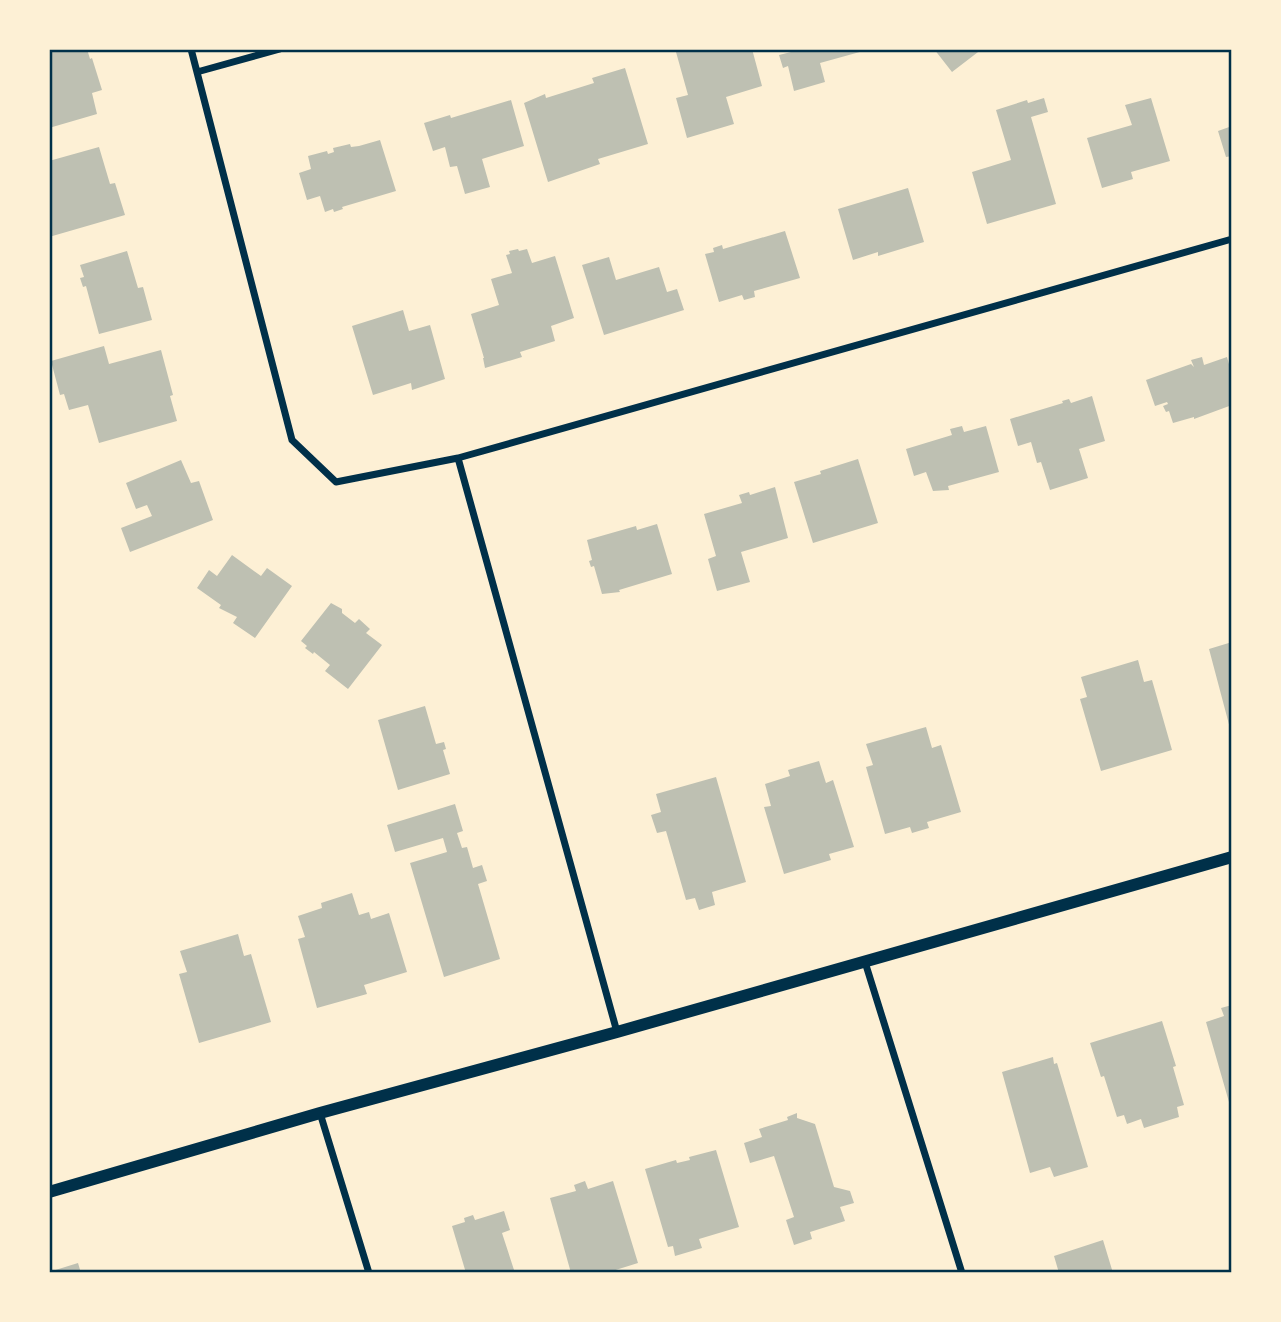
<svg xmlns="http://www.w3.org/2000/svg" width="1281" height="1322" font-family="'Roboto Serif',serif">
<style>
.building{fill:#bec0b2}
.lines{fill:none;stroke-linecap:round;stroke-linejoin:round}
.minor{stroke:#003049;stroke-width:7}
.tertiary{stroke:#003049;stroke-width:12}
.neatline{fill:none;stroke:#003049;stroke-width:2.5}
</style>
<rect width="100%" height="100%" fill="#fdf0d5"/>
<path class="building" d="M 49,49 L 87,49 L 90,59 L 92,58 L 102,90 L 92,93 L 97,114 L 49,128 Z
M 687,49 L 752,49 L 762,86 L 726,97 L 734,124 L 687,138 L 676,98 L 688,95 L 676,52 Z
M 790,49 L 867,49 L 867,50 L 820,63 L 825,82 L 794,91 L 788,66 L 783,68 L 779,55 L 791,52 Z
M 934,49 L 982,49 L 952,72 Z
M 625,68 L 648,144 L 598,159 L 600,164 L 548,182 L 524,103 L 545,94 L 546,98 L 594,83 L 592,78 Z
M 1044,98 L 1048,112 L 1031,117 L 1056,204 L 987,224 L 972,172 L 1011,160 L 996,110 L 1027,100 L 1028,103 Z
M 1151,98 L 1170,161 L 1131,172 L 1133,179 L 1102,188 L 1087,138 L 1132,125 L 1125,105 Z
M 511,100 L 524,146 L 482,159 L 490,187 L 465,194 L 457,166 L 450,167 L 445,147 L 433,151 L 424,123 L 450,115 L 451,118 Z
M 1232,126 L 1232,156 L 1226,157 L 1218,131 Z
M 380,140 L 396,191 L 342,207 L 343,209 L 334,212 L 333,209 L 325,212 L 320,196 L 307,200 L 299,173 L 311,169 L 308,156 L 327,151 L 328,154 L 334,152 L 333,148 L 350,144 L 351,147 L 359,146 Z
M 99,147 L 110,184 L 115,183 L 125,215 L 49,237 L 49,161 Z
M 908,188 L 924,242 L 878,256 L 878,252 L 853,260 L 838,209 Z
M 785,231 L 800,278 L 754,291 L 755,297 L 744,300 L 742,295 L 719,302 L 705,254 L 714,252 L 713,248 L 722,245 L 723,249 Z
M 518,249 L 519,251 L 527,249 L 532,263 L 555,256 L 574,318 L 551,326 L 555,341 L 520,352 L 522,357 L 485,368 L 483,358 L 484,358 L 471,314 L 499,305 L 491,279 L 512,273 L 506,255 L 510,254 L 509,251 Z
M 127,251 L 138,288 L 143,287 L 152,320 L 99,334 L 86,286 L 83,287 L 80,278 L 84,277 L 80,265 Z
M 609,257 L 616,280 L 659,267 L 667,292 L 677,289 L 684,310 L 604,335 L 582,265 Z
M 403,310 L 409,331 L 430,325 L 445,379 L 412,390 L 411,383 L 373,395 L 352,326 Z
M 104,346 L 109,364 L 161,350 L 173,395 L 170,396 L 177,421 L 99,443 L 88,405 L 69,410 L 64,394 L 60,395 L 51,361 Z
M 1202,357 L 1204,365 L 1227,357 L 1232,375 L 1232,405 L 1194,419 L 1194,417 L 1173,423 L 1169,411 L 1166,412 L 1163,406 L 1168,404 L 1167,402 L 1155,406 L 1146,380 L 1191,364 L 1194,367 L 1191,360 Z
M 1092,396 L 1105,441 L 1079,449 L 1088,478 L 1050,490 L 1041,462 L 1037,463 L 1031,442 L 1018,446 L 1010,419 L 1063,403 L 1062,401 L 1069,399 L 1071,403 Z
M 962,426 L 964,432 L 986,426 L 999,472 L 948,486 L 949,490 L 933,491 L 926,472 L 914,476 L 906,449 L 952,435 L 950,429 Z
M 858,459 L 878,523 L 813,543 L 794,482 L 821,474 L 820,471 Z
M 181,460 L 191,483 L 199,481 L 213,520 L 130,552 L 121,528 L 152,516 L 147,505 L 136,509 L 126,483 Z
M 775,487 L 788,538 L 741,552 L 750,582 L 717,591 L 708,559 L 716,556 L 704,514 L 742,503 L 739,495 L 749,492 L 750,495 Z
M 657,524 L 672,574 L 619,590 L 620,592 L 602,594 L 594,566 L 591,567 L 589,561 L 592,560 L 587,540 L 636,526 L 637,530 Z
M 232,555 L 261,576 L 267,568 L 292,586 L 255,638 L 233,623 L 237,617 L 219,608 L 221,605 L 197,588 L 209,570 L 217,576 Z
M 331,603 L 342,609 L 342,613 L 355,623 L 359,619 L 370,629 L 366,633 L 382,645 L 348,689 L 325,671 L 330,665 L 314,652 L 313,654 L 305,648 L 307,646 L 301,641 Z
M 1232,642 L 1232,731 L 1231,732 L 1209,649 Z
M 1138,660 L 1144,682 L 1152,680 L 1172,750 L 1101,771 L 1080,699 L 1087,697 L 1081,677 Z
M 425,706 L 436,744 L 444,742 L 446,749 L 443,750 L 450,774 L 398,790 L 378,720 Z
M 926,727 L 932,748 L 941,745 L 961,812 L 927,822 L 929,828 L 912,833 L 910,827 L 885,834 L 866,767 L 873,765 L 866,744 Z
M 819,761 L 826,783 L 833,780 L 854,847 L 829,854 L 831,860 L 784,874 L 764,807 L 771,806 L 765,784 L 790,776 L 788,770 Z
M 716,777 L 746,882 L 712,892 L 715,905 L 699,910 L 695,898 L 686,900 L 666,831 L 657,833 L 651,815 L 661,812 L 656,794 Z
M 455,804 L 463,831 L 457,833 L 462,848 L 467,847 L 473,868 L 482,865 L 487,881 L 478,884 L 500,959 L 444,977 L 410,863 L 447,852 L 443,838 L 395,852 L 387,825 Z
M 352,893 L 359,915 L 369,912 L 371,919 L 389,913 L 407,972 L 364,985 L 367,994 L 317,1008 L 298,939 L 305,937 L 298,916 L 322,908 L 321,903 Z
M 238,934 L 244,956 L 251,954 L 271,1022 L 199,1043 L 179,974 L 187,972 L 180,951 Z
M 1232,1005 L 1232,1109 L 1231,1109 L 1206,1022 L 1224,1016 L 1221,1008 Z
M 1162,1021 L 1176,1066 L 1173,1067 L 1184,1105 L 1177,1107 L 1179,1117 L 1144,1128 L 1141,1119 L 1127,1124 L 1124,1115 L 1117,1117 L 1104,1076 L 1101,1077 L 1090,1043 Z
M 1053,1057 L 1054,1064 L 1057,1063 L 1088,1167 L 1054,1177 L 1050,1167 L 1030,1173 L 1002,1072 Z
M 797,1113 L 797,1118 L 815,1124 L 834,1187 L 850,1191 L 854,1203 L 840,1207 L 845,1221 L 810,1232 L 812,1239 L 794,1245 L 786,1220 L 794,1217 L 774,1156 L 750,1163 L 744,1143 L 762,1137 L 759,1129 L 788,1120 L 787,1117 Z
M 716,1150 L 739,1227 L 699,1239 L 702,1248 L 675,1256 L 673,1246 L 668,1247 L 645,1169 L 676,1160 L 677,1163 L 690,1160 L 689,1157 Z
M 585,1181 L 588,1189 L 613,1181 L 638,1263 L 606,1273 L 571,1273 L 550,1198 L 576,1191 L 574,1185 Z
M 504,1211 L 510,1230 L 502,1233 L 515,1273 L 466,1273 L 452,1226 L 465,1222 L 464,1218 L 473,1215 L 475,1220 Z
M 1103,1240 L 1113,1273 L 1059,1273 L 1054,1256 Z
M 78,1263 L 81,1273 L 49,1273 L 49,1272 Z"/>
<g class="lines">
<path class="minor" d="M 191,49 L 292,440 L 336,482 L 458,458 L 1232,239
M 197,72 L 280,49
M 458,458 L 617,1032
M 865,962 L 962,1273
M 320,1113 L 369,1273"/>
<path class="tertiary" d="M 49,1192 L 320,1113 L 617,1032 L 1232,857"/>
</g>
<rect width="1281" height="1322" fill="none" stroke="#fdf0d5" stroke-width="102"/>
<rect x="51" y="51" width="1179" height="1220" class="neatline"/>
</svg>
